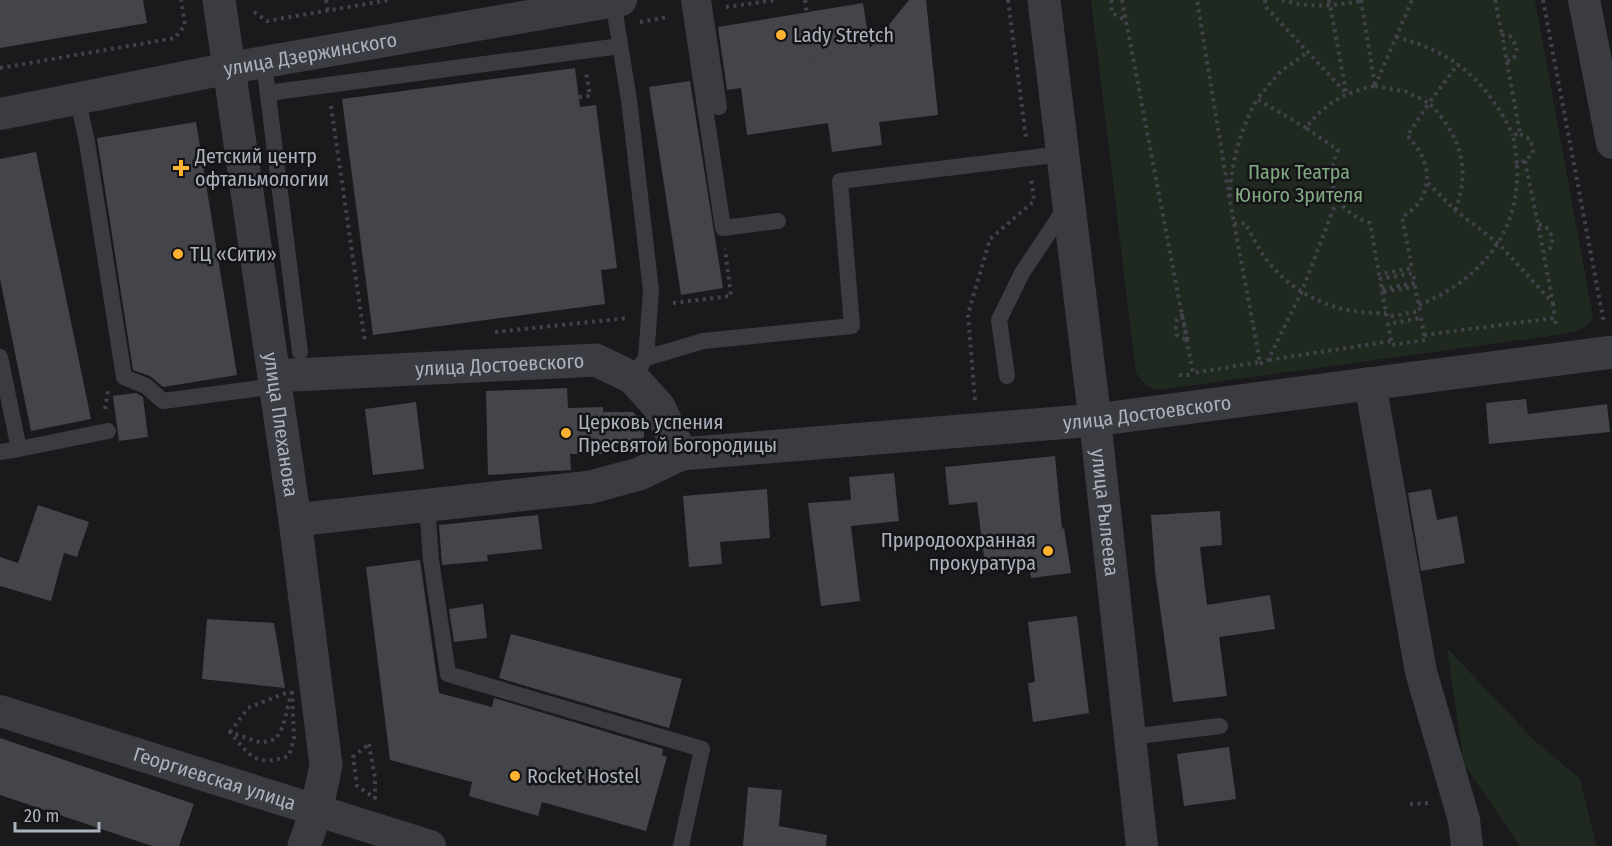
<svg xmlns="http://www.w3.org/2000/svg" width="1612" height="846" font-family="'Fira Sans Condensed',sans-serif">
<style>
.green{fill:#1f2920}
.building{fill:#44454a}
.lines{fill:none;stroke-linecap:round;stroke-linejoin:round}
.path{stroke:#41434a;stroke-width:4;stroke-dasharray:3 4.5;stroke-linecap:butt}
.service{stroke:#3b3c42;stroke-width:16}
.minor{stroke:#3b3c42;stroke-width:32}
.tertiary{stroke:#3b3c42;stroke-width:33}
.poi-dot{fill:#ffb230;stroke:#151518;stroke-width:2}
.labels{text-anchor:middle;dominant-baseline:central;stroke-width:5;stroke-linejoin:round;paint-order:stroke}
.poi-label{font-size:20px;fill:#acb2be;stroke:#151518;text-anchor:start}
.street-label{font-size:20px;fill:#acb2be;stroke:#151518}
.park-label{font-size:20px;fill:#81aa82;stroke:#151518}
</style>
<rect width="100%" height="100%" fill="#1a1a1d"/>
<path class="green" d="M 1091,0 L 1535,0 L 1593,317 C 1586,332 1572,332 1557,335 L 1165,389 C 1150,391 1144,385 1136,373 Z
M 1447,648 L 1534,740 L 1580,779 L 1596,844 L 1600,846 L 1520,846 L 1464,764 Z"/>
<path class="building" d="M 0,0 L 143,0 L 147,23 L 0,48 Z
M 909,0 L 926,0 L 938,115 L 879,122 L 882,145 L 832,152 L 828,123 L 747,135 L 741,88 L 727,90 L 718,27 L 863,3 L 870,48 Z
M 575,68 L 580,107 L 596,105 L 617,268 L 601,270 L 605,304 L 373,335 L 342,99 Z
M 690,81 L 723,288 L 681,295 L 649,87 Z
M 196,122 L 237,375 L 163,387 L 150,376 L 133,370 L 97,138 Z
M 36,152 L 91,419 L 31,431 L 0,279 L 0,159 Z
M 567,388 L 568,408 L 603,407 L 603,412 L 633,412 L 644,422 L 644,437 L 634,446 L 604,447 L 604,454 L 570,454 L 571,470 L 488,475 L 486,391 Z
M 136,393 L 143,397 L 148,437 L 119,441 L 113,396 Z
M 1526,399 L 1528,414 L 1607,404 L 1610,432 L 1489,444 L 1486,403 Z
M 416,402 L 424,469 L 373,475 L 365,409 Z
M 1055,456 L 1062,529 L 1064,528 L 1071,573 L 1031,578 L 1029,566 L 986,572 L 977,502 L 949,505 L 945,467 Z
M 894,473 L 899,521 L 851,526 L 860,601 L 821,606 L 808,503 L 851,500 L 849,477 Z
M 767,489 L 770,538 L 720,542 L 722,564 L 689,567 L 683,496 Z
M 1431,489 L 1437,520 L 1457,516 L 1465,563 L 1421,571 L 1408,493 Z
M 38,505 L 89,522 L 77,557 L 64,553 L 51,601 L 0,586 L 0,557 L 18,563 Z
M 1220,511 L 1222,545 L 1200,547 L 1207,605 L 1270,595 L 1275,629 L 1219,637 L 1227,696 L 1173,702 L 1155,571 L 1151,515 Z
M 538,515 L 542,549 L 487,555 L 488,561 L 442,565 L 439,525 Z
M 420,560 L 439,693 L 492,707 L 494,698 L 663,749 L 662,755 L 667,757 L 646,831 L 542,802 L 538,816 L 469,796 L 472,782 L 390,760 L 366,567 Z
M 483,604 L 487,638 L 454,642 L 449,609 Z
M 1077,616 L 1089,713 L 1033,722 L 1028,683 L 1035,682 L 1028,622 Z
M 207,619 L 274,623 L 285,688 L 202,679 Z
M 511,634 L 682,679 L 669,728 L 499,678 Z
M 0,738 L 194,804 L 179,846 L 152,846 L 0,795 Z
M 1229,747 L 1236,799 L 1184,806 L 1177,754 Z
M 748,787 L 782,790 L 779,826 L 827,835 L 826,846 L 743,846 Z"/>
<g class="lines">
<path class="path" d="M 326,0 L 328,11
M 805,0 L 818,89
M 1008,0 L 1026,138
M 1111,0 L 1112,13 L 1125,20
M 1122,0 L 1193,373 L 1260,362 L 1229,196 L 1197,0
M 1265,0 L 1265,6 L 1346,93
M 1282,0 C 1309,8 1334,6 1361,1
M 1329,0 L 1346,91
M 1361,0 L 1375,85
M 1495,0 L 1502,35
M 1543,0 L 1603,318 L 1601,323
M 726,7 L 776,0
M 254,12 L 267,21 L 389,0
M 640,22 L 668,17
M 1396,37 C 1455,52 1487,82 1513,135
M 1507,61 L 1514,58 L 1517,47 L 1510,36 L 1502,35 L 1520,134
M 0,68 L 175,38 L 185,25 L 181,0
M 1375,86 L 1407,92 L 1429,103 L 1407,136 C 1433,160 1436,198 1402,217 L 1412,268 L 1379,274 L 1370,223 C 1336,212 1323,182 1338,150 L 1306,128 C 1325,103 1345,92 1375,86 Z
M 1375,86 L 1412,0
M 579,97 L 590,96 L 586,72
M 331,106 L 365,342
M 1306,128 L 1257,99 L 1281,71 L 1308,52
M 1520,134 L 1531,140 L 1533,153 L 1525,161 L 1517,163 L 1513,135 Z
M 1525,161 L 1538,224
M 1428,183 L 1455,210 L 1499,244 L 1553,303 L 1538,224 L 1546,227 L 1553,237 L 1550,248 L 1544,252
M 1230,190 C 1233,156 1241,129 1257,99
M 1229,196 L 1242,189
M 1455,210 C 1472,168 1459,134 1429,103 L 1458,64
M 1234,224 L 1245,223 C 1252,235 1258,249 1267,260 C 1295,297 1340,315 1386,313
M 1382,289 L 1415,283 L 1413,273 L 1380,279 L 1386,313 L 1387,317 L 1420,311 L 1415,287 L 1382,292
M 673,303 L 731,296 L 725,249
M 1553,303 L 1555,318
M 1419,305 C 1480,280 1521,233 1517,163
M 1182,315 L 1188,341 L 1177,335 C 1175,327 1174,320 1182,315 Z
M 1421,318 L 1425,340 L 1392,345 L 1388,324 Z
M 495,332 L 628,318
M 1424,335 L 1555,318 L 1556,328
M 1269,360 L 1392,341
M 1260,364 L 1268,360 L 1302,291 L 1337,200
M 1179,375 L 1194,375
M 975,400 L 968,314 L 990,239 L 1034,201 L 1031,178
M 105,409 L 108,390
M 292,691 L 294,738 L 289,756 C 256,767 250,757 230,732 L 261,743 L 276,739 L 283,726 Z
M 230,732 L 248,708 L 288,692
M 369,744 L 375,778 L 375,798 L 357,786 L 353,757 Z
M 1410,804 L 1430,803"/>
<path class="service" d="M 689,0 L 723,228 L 778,221
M 703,0 L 719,107
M 613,1 L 629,100 L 651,291 L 646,358 L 641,365
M 264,63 L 300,352
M 268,93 L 620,46
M 77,97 L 87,142 L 124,377 L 146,386 L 163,401 L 276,386
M 0,357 L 19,449 L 0,452
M 646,358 L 703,341 L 852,326 L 840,181 L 1062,154
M 1007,376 L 999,320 L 1022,273 L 1066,207
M 19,449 L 108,431
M 427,505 L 431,560 L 448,674 L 702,749 L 681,846
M 1130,737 L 1220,726"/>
<g class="minor">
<path d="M 1584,0 L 1612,143"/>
<path id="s1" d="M 0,114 L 230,68 L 621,0"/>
<path d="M 1370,383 L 1421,672 L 1464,820 L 1467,846"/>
<path id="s2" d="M 1095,420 L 1142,846"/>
<path id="s3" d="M 0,711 L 430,846"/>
</g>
<g class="tertiary">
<path id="s4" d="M 219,0 L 295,520 L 326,765 L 316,812 L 304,846"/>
<path d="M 1044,0 L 1095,420"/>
<path id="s5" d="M 274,376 L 596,360 L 633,378 L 659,407 L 681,454"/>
<path id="s6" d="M 295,520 L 591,487 L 639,474 L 681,454 L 1095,420 L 1612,352"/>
</g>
</g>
<g class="poi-dot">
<circle cx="781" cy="35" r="6"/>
<path d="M178 159h6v6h6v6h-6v6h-6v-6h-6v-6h6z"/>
<circle cx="178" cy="254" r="6"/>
<circle cx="566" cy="433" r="6"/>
<circle cx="1048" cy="551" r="6"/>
<circle cx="515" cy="776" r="6"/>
</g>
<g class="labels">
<g class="poi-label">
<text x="793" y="35">Lady Stretch</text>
<text x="195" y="156">Детский центр<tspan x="195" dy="23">офтальмологии</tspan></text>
<text x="190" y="254">ТЦ «Сити»</text>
<text x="578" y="422">Церковь успения<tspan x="578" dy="23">Пресвятой Богородицы</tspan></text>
<text x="1036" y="540" text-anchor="end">Природоохранная<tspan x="1036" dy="23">прокуратура</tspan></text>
<text x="527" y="776">Rocket Hostel</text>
</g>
<g class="street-label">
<text stroke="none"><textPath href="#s1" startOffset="316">улица Дзержинского</textPath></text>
<text stroke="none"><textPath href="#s5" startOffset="226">улица Достоевского</textPath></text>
<text stroke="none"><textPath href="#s6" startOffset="862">улица Достоевского</textPath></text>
<text stroke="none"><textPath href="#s4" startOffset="429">улица Плеханова</textPath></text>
<text stroke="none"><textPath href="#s2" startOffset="93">улица Рылеева</textPath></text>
<text stroke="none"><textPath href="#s3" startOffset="225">Георгиевская улица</textPath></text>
</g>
<g class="park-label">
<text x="1299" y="172">Парк Театра<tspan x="1299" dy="23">Юного Зрителя</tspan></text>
</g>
</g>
<path d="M15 822v9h84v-9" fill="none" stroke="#acb2be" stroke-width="3"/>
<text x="24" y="822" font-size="18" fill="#acb2be" stroke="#151518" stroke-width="4.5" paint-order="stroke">20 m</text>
</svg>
